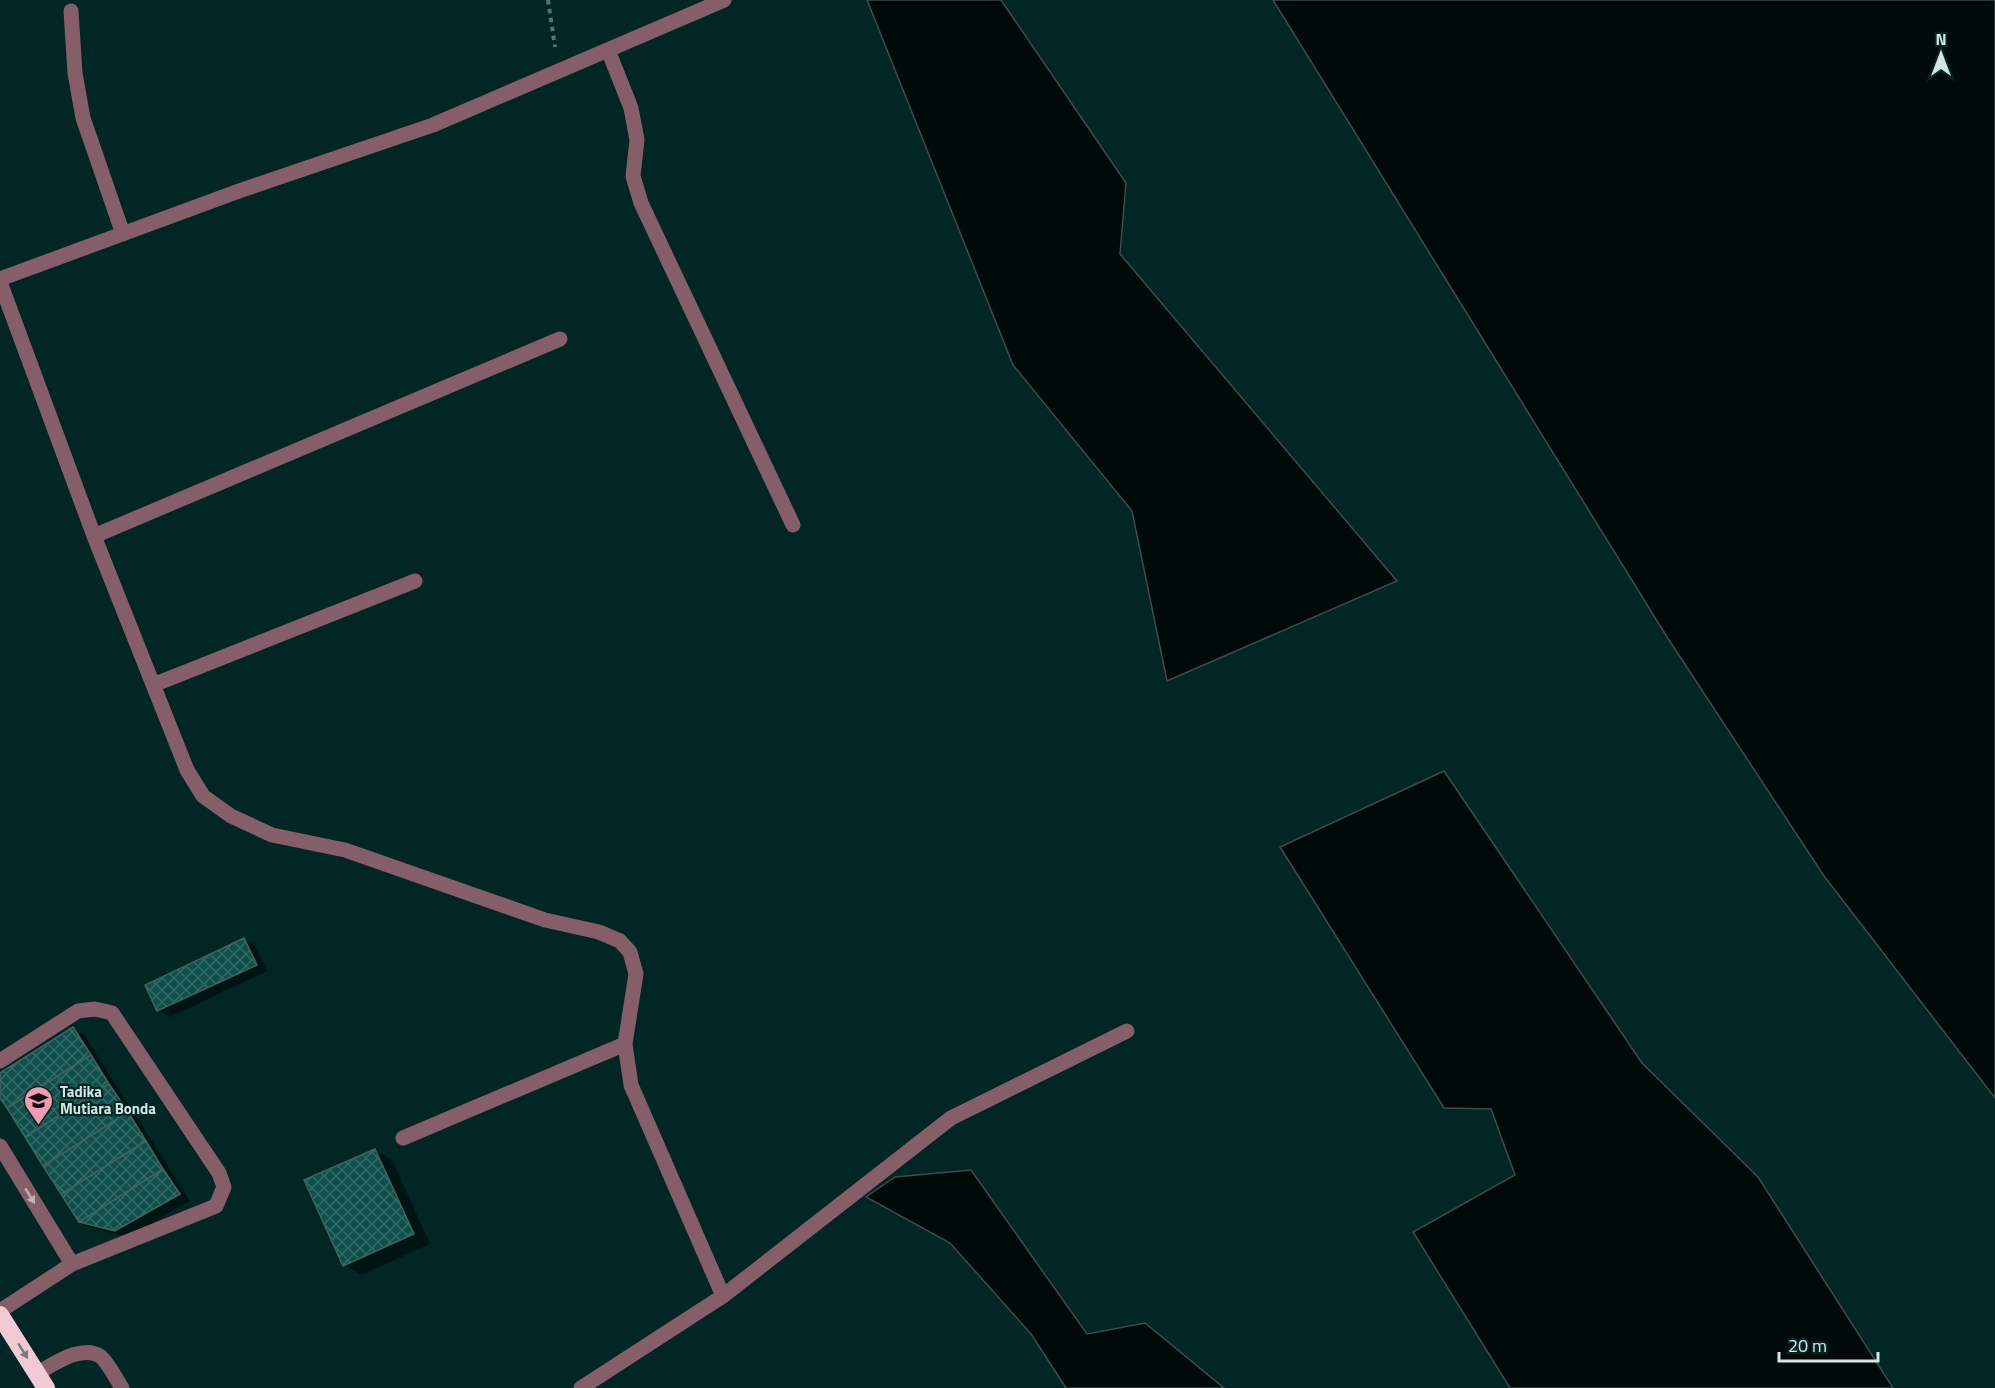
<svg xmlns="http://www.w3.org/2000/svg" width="1995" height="1388" font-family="'Titillium Web',sans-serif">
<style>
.water{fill:#000a09;stroke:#3f4c4b;stroke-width:1.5}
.shadow{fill:#0007}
.building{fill:url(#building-cross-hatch);stroke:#406461;stroke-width:1.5}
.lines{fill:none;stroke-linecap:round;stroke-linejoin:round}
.path{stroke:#557371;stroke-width:4;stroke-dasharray:4.5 4.5;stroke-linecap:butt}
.minor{stroke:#865e69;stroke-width:15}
.highway{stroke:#f2c9d4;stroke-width:18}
.oneway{fill:#b8b6b9}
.oneway2{fill:#7a787c}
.labels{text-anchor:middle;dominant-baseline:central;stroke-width:4.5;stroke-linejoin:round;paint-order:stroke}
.poi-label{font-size:15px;font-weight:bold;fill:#d3e6e4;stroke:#012624;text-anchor:start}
</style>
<defs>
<pattern id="building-cross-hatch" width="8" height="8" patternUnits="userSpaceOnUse" patternTransform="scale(1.5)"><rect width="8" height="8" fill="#10504c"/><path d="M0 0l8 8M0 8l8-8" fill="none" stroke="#326966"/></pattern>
</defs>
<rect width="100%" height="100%" fill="#012624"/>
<path class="water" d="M 867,0 L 1001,0 L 1126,183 L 1120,254 L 1397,581 L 1167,681 L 1132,511 L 1013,365 Z
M 1273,0 L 1995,0 L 1995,1098 L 1824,876 L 1667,637 Z
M 1444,771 L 1642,1063 L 1758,1177 L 1893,1388 L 1510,1388 L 1413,1232 L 1515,1175 L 1491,1109 L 1444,1108 L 1280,847 Z
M 971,1170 L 1087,1334 L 1145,1323 L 1224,1388 L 1066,1388 L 1031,1334 L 950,1243 L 866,1197 L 895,1177 Z"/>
<path class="shadow" d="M 244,940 L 255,946 L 267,971 L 170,1017 L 158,1010 L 147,985 Z
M 73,1029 L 84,1035 L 190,1201 L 128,1237 L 92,1228 L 80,1221 L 0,1095 L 0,1074 Z
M 375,1150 L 392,1160 L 430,1244 L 361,1275 L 344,1265 Z"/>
<path class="building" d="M 244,938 L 257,965 L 157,1011 L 145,985 Z
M 73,1027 L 91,1055 L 7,1108 L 0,1098 L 0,1073 Z
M 91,1055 L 109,1084 L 25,1137 L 7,1108 Z
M 109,1084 L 128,1112 L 43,1166 L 25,1137 Z
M 128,1112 L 146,1141 L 61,1194 L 43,1166 Z
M 146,1141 L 163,1169 L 79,1222 L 61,1194 Z
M 375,1149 L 414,1234 L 343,1266 L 304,1180 Z
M 163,1169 L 180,1194 L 115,1231 L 79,1222 Z"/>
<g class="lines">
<path class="path" d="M 548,0 L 555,47"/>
<path class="minor" d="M 71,11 L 75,73 L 83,118 L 123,234
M 608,50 L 631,108 L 637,140 L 633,176 L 641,203 L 793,525
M 0,279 L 239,191 L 433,125 L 724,0
M 0,282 L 94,536 L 187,770 L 203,796 L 231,816 L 272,835 L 345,850 L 545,920 L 599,932 L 620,941 L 630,952 L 636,974 L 625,1044 L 631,1085 L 723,1296
M 94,536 L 560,339
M 153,685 L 415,581
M 0,1061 L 78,1011 L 95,1009 L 112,1013 L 219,1173 L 224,1187 L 216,1206 L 72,1264
M 403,1138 L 625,1044
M 0,1146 L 72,1264 L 0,1311
M 37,1373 C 53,1365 81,1344 100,1356 C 107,1361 117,1380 122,1388
M 581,1388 L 723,1296 L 951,1118 L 1127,1031"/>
<path class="highway" d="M 0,1315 L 46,1388"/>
</g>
<defs><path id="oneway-solid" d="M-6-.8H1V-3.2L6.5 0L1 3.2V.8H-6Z" transform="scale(1.5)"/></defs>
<use class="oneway" href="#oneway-solid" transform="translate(30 1196) rotate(59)"/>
<use class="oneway2" href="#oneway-solid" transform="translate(23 1351) rotate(58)"/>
<defs>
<symbol id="school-pin" viewBox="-11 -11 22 30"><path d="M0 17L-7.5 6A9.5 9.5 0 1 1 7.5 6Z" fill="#f19ab4" stroke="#012624"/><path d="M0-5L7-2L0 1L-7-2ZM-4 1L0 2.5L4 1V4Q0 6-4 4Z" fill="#111"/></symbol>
</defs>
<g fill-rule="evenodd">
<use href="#school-pin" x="22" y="1084" width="33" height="45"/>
</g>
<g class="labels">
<g class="poi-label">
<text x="60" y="1091">Tadika<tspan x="60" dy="17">Mutiara Bonda</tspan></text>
</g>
</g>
<g transform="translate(1941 54)" stroke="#012624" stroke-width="4.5" paint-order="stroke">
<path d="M0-4.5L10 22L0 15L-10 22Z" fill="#d3e6e4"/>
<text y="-9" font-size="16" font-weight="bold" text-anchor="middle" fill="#d3e6e4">N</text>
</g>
<path d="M1779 1352v9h99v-9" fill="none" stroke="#d3e6e4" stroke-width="3"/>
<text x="1788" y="1352" font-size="18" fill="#d3e6e4" stroke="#012624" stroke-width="4.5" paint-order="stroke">20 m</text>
</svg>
